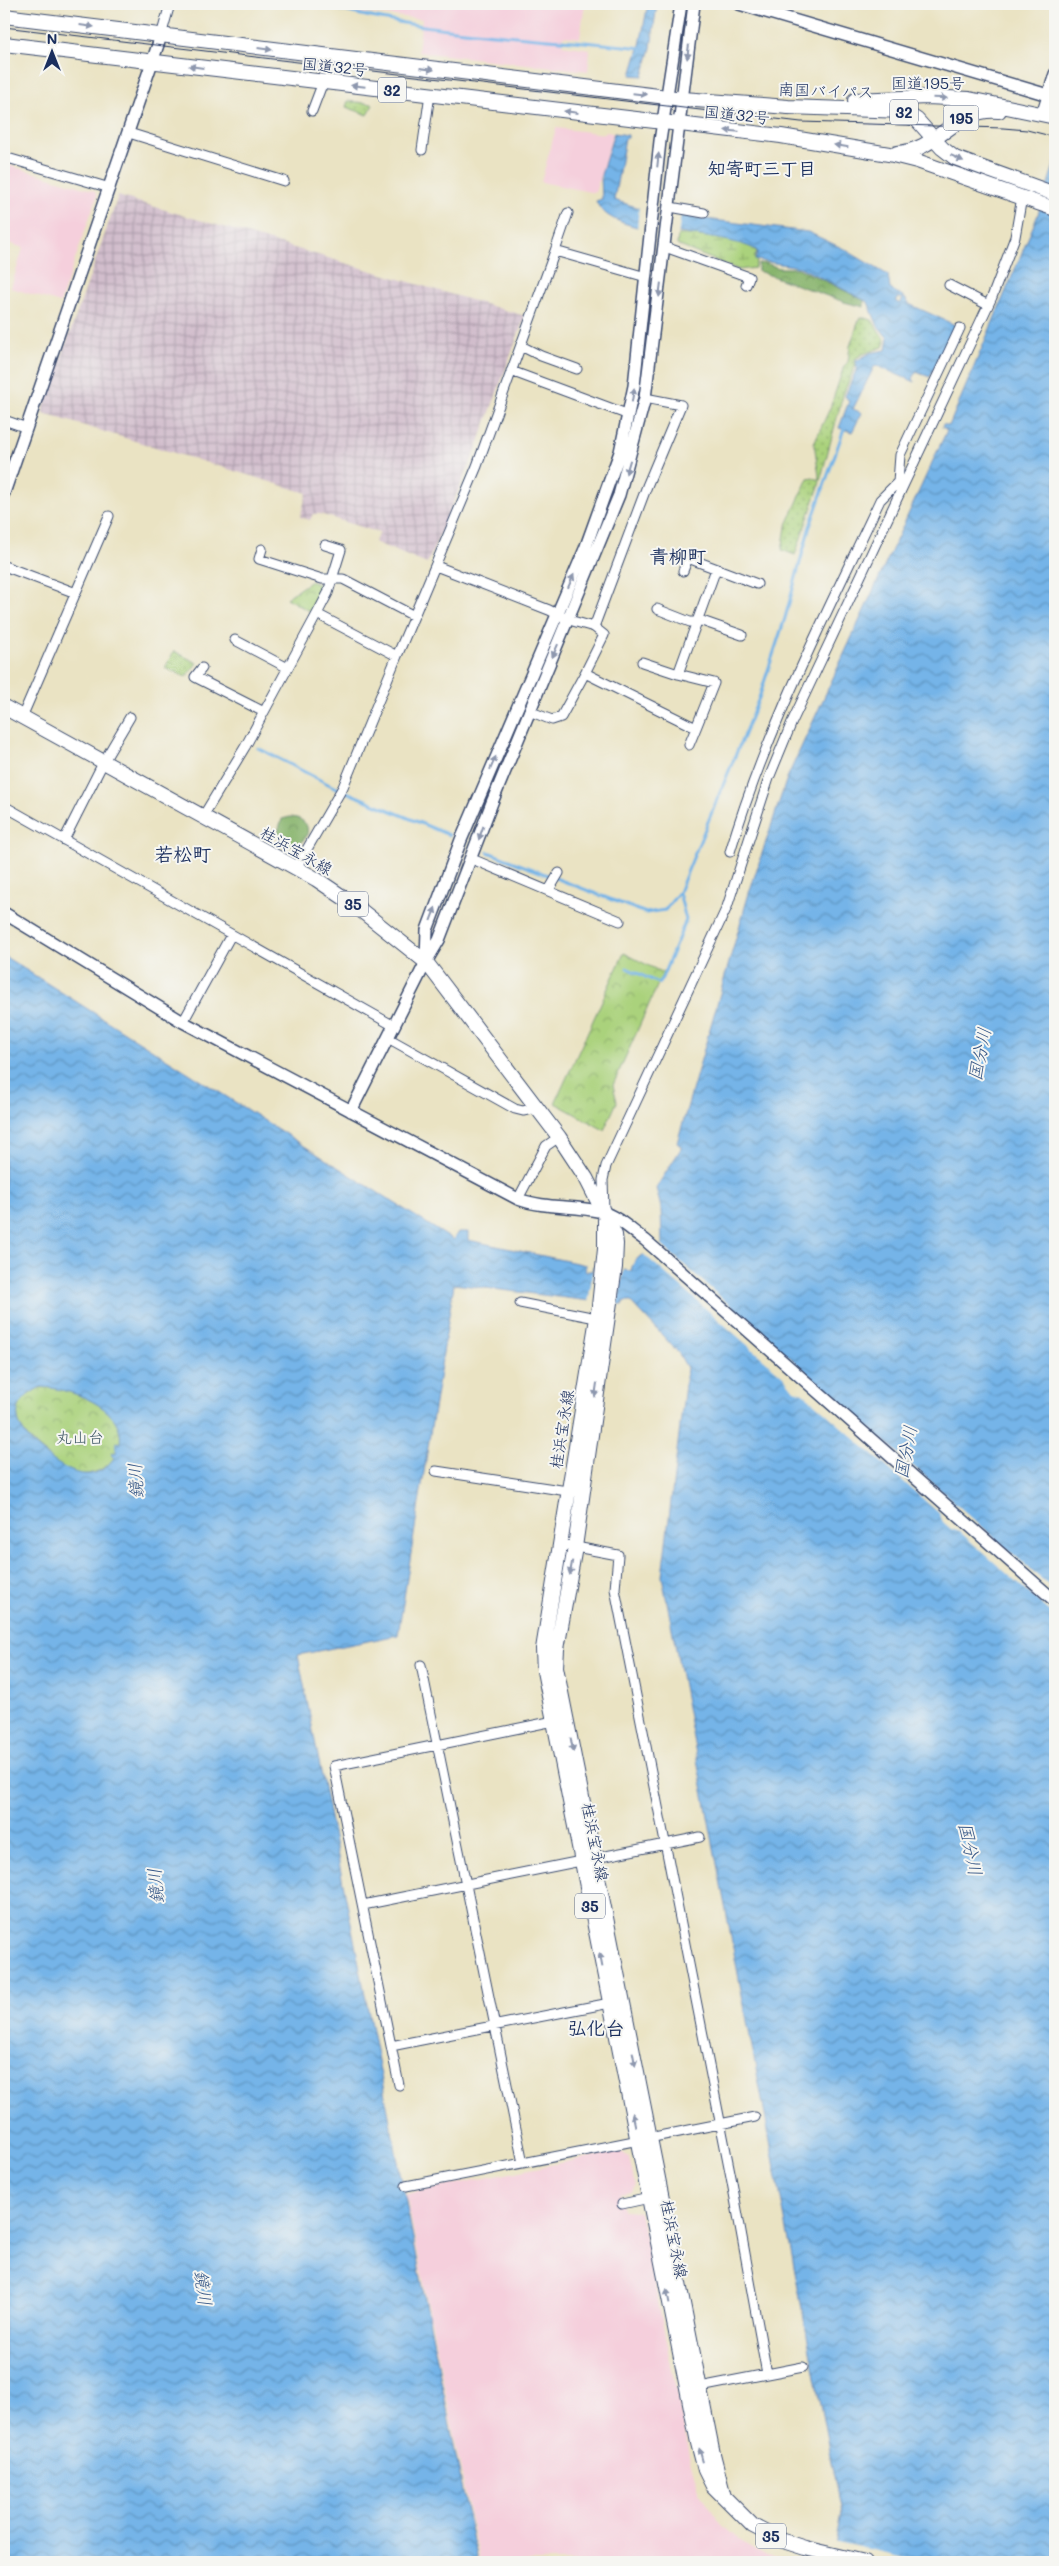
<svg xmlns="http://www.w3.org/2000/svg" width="1059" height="2566" font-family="Mali,'Klee One',sans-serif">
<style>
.built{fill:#f5cfdc}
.industrial{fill:url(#industrial-grid)}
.grass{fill:url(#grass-dots);stroke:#62806d}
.forest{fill:url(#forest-crowns);stroke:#517265}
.wetland{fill:url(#wetland-marsh);stroke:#62806d}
.park{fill:url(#park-crowns);stroke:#62806d}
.water{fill:url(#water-waves);stroke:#4872a3;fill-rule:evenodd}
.pier{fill:#eae3c3}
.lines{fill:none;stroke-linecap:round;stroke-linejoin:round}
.stream{stroke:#74b4e8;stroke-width:3}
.minor-casing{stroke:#3a4a6d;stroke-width:11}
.tertiary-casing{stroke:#3a4a6d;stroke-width:14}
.primary-casing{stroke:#3a4a6d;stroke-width:16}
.trunk-casing{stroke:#3a4a6d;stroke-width:16}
.minor{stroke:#fff;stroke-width:9}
.tertiary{stroke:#fff;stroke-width:11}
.primary{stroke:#fff;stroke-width:14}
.trunk{stroke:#fff;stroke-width:14}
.tram{stroke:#1b2f5e;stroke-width:1}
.oneway{fill:#8d97ae}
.labels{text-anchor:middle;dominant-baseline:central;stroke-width:4;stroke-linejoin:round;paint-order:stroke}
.shield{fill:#f6f6f2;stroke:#5d6b8a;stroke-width:1}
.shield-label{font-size:15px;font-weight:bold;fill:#1b2f5e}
.street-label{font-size:16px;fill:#1b2f5e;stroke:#f6f6f2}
.park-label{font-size:16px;fill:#3f5866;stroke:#f6f6f2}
.neighbourhood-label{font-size:18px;font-weight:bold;fill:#1b2f5e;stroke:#f6f6f2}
.water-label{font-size:18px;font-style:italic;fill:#365787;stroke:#f6f6f2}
.quarter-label{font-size:19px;font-weight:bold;fill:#1b2f5e;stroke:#f6f6f2}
</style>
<defs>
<pattern id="industrial-grid" width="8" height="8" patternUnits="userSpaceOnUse" patternTransform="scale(1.25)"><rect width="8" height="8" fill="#d1bdcc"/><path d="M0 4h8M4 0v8" fill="none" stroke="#a99aa9"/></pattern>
<pattern id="grass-dots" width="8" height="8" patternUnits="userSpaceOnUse" patternTransform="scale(1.25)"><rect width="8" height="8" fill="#aad27c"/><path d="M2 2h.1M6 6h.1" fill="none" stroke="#8aab69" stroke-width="1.8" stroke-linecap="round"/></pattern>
<pattern id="forest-crowns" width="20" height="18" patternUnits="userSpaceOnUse" patternTransform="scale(1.25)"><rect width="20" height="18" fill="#87b46c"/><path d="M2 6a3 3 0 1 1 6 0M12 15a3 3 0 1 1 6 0" fill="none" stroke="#6e935c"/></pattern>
<pattern id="wetland-marsh" width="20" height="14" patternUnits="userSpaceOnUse" patternTransform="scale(1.25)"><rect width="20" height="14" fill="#aad27c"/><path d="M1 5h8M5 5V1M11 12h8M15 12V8" fill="none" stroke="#8aab69"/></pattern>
<pattern id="park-crowns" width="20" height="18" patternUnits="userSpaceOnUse" patternTransform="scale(1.25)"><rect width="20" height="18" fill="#aad27c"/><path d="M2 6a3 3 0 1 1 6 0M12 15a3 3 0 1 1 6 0" fill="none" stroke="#8aab69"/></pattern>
<pattern id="water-waves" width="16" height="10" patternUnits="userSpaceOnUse" patternTransform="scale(1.25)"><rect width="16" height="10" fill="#74b4e8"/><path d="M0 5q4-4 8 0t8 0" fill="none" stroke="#5e93bf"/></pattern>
</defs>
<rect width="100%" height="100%" fill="#f6f6f2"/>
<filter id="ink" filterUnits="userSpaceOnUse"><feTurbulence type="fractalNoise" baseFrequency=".02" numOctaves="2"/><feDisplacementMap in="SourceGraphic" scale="10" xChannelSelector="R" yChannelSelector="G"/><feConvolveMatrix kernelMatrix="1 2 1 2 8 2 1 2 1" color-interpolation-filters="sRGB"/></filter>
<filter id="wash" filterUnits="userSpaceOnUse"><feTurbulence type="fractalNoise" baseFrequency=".0096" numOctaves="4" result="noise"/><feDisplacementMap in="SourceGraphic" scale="20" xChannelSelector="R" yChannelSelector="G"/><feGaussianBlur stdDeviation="1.12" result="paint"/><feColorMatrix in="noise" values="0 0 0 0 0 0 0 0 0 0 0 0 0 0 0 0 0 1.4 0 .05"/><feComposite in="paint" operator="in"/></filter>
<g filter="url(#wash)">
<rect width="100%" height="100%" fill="#eae3c3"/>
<path class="built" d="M 331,4 L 585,4 L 580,38 L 563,36 L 562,45 L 590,49 L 588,71 L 418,52 L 422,19 L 357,12 Z
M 556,128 L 605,134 L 606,132 L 613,133 L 595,193 L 541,182 Z
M 8,165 L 95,191 L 97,196 L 60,303 L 11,288 L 23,248 L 4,241 L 4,178 Z
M 620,2151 L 629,2157 L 635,2185 L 631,2191 L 620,2193 L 623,2211 L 640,2212 L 691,2464 L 700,2493 L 724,2527 L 739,2540 L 767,2556 L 798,2562 L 479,2562 L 406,2194 Z"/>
<path class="industrial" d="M 118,196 L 525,316 L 479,442 L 427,564 L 374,542 L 380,533 L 320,514 L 313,514 L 310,520 L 300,517 L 307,493 L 42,413 Z"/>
<path class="grass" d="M 348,101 L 373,104 L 368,115 L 346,107 Z
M 860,317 L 872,320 L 885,341 L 883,347 L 863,354 L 855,359 L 855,366 L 843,395 L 818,489 L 795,555 L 782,550 L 786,527 L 808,478 L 813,477 L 818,480 L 819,476 L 814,443 L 830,408 L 844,366 L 848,362 L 850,346 Z
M 174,651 L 197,663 L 186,677 L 165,668 Z"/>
<path class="forest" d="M 765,263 L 779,268 L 798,268 L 864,300 L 864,307 L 844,302 L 758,271 L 758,264 Z
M 290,817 C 312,818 313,838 295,847 L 281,840 L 278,831 L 282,819 Z"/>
<path class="wetland" d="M 678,235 C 693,234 749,240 757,252 L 754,258 L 757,261 L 755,268 L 739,270 L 682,247 L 677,245 Z"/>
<path class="park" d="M 311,581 L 321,586 L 323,592 L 311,612 L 286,598 Z
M 624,953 L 663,973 L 613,1085 L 617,1102 L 604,1130 L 555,1103 Z
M 41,1387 C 69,1388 126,1407 120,1443 L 116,1442 C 119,1448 115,1458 110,1463 C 102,1471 86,1477 75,1473 C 63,1470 55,1462 46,1454 C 20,1434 0,1407 41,1387 Z"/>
<path class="water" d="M 648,4 L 657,4 L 651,48 L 643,76 L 631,75 L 640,45 Z
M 614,133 L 628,135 L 628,138 L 625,138 L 614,200 L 639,208 L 682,216 L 808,232 L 844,249 L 888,275 L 890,289 L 903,296 L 901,299 L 898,297 L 896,302 L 900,304 L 904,297 L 909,304 L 955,325 L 930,377 L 916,372 L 913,379 L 915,382 L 906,378 L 907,376 L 905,378 L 875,365 L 853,409 L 862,413 L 852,432 L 839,428 L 849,401 L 845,396 L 857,368 L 856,361 L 870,353 L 886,350 L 888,338 L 878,326 L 868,302 L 800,267 L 755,260 L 758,252 C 749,239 658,231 637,227 C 622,223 602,217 596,201 L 602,199 L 601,175 Z
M 1055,162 L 1055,2562 L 832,2562 L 841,2513 L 662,1576 L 687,1368 L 678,1352 L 630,1301 L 624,1301 L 622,1305 L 454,1284 L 398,1635 L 298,1655 L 477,2562 L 4,2562 L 4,956 L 453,1240 L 458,1232 L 468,1232 L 468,1240 L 586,1265 L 585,1271 L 592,1271 L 593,1266 L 631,1271 C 634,1254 649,1253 662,1244 L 661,1208 L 656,1188 L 682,1147 L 677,1143 L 749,893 L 787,778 L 947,430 L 942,427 L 943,424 L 949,426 L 1037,217 ZM 41,1387 C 69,1388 126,1407 120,1443 L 116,1442 L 116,1453 L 112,1452 L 111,1455 L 114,1458 C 93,1487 67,1472 45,1454 C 19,1434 1,1406 41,1387 Z"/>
<path class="pier" d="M 639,206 L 681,214 L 678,237 L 637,230 Z
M 658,1242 L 1055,1591 L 1055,1616 L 960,1532 L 951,1529 L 943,1522 L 939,1513 L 803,1393 L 794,1390 L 783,1376 L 641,1252 Z
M 594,1265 L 624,1269 L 617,1306 L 588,1303 Z
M 832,2541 L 926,2562 L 831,2562 Z"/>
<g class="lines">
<path class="stream" d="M 319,4 C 423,35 535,35 642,48
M 258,748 L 332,786 L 449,835
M 488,852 L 646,913 L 665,910 L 679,892 L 759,698 L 785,618 L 809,529 L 845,426
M 627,968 L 658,983 L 662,978 L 686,920 L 679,892"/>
</g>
</g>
<g filter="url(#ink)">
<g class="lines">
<defs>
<path id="minor" d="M 161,36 L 170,4
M 312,111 L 323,82
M 129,133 L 284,181
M 422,150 L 430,94
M 4,157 L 110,188
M 670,207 L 704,213
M 665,247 L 749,277 L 746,285
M 555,251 L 568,213
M 949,285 L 988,305
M 521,346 L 541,356 L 577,369
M 511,371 L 629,415
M 4,420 L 27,428
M 902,484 L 898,482 L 900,455 L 960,328
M 262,549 L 259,559 L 322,579 L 332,579 L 341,550 L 325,545
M 4,566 L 76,593
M 436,566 L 549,610 L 569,620 L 594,627 L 647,486 L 681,405 L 645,398
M 683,571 L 688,558 L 757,584
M 657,609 L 690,622 L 702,621 L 742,635
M 317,614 L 397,656 L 414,616
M 235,640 L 286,667
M 642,662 L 678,674
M 202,668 L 195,677 L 264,712
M 585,673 L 604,635 L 594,627
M 529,711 L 552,720 L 561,717 L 585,673 L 696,728 L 714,683 L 678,674 L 716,569
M 22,717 L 109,516
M 689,745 L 696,728
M 4,806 L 394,1026
M 202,818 L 245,747 L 317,614 L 328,593 L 332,579 L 343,579 L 414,616 L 477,466 L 555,251 L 646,277
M 64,840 L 104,761 L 130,717
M 730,852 C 766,730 826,615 880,500 L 898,482
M 472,859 L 620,921
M 296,868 L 343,787 L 397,656
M 549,890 L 559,873
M 183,1022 L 231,935
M 388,1038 L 515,1109 L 523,1111 L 537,1108
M 518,1199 L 546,1146 L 559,1137
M 604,1210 L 603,1180 L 606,1166 L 727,907 L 769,778 L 792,722 L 992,297 L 1015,237 L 1022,197
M 520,1303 L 601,1319
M 436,1471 L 574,1492
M 560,1544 L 618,1555 L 615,1589 L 731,2177 L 767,2374
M 421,1665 L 523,2163
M 363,1905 L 700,1837
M 391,2046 L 615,2002
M 399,2085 L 334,1766 L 559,1720
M 406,2186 L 755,2117
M 622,2204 L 654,2197
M 695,2388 L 803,2367"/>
<path id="tertiary" d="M 739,4 L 1048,95
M 1042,115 L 1055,74
M 4,493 L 161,36
M 4,913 L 183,1022 L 518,1199 C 545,1209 575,1205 602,1212 C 617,1216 632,1231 645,1240 L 1055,1601
M 426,960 L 427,930 L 461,840 L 585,549 L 620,452 L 634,386 L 660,141 L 681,4
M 351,1111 L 426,962 L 439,940 L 493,800 L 619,495 L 645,398 L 694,4"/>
<path id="primary" d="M 4,707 L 316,879 L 353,904 L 426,962 L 439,979 L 559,1137 L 586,1178 L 615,1235 L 616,1244 L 615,1267 L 575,1547 L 557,1649 L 556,1667 L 713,2454 L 724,2497
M 605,1220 L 605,1249 L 599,1306 L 543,1649 L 544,1671 L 698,2443 L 705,2470 L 713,2486 L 753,2526 L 780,2540 L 805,2548 L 865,2562"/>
<path id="trunk" d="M 4,16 L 683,99 L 788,107 L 903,111 L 917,120 L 942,148 L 955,158 L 1055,194
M 4,44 L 781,136 L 889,154 L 917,161 L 1055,209
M 855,100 L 927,97 L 969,99 L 1055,117
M 897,153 C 939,151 955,106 999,111"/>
</defs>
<use href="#minor" class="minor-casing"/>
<use href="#tertiary" class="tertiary-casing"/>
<use href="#primary" class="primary-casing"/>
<use href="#trunk" class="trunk-casing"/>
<use href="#minor" class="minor"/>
<use href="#tertiary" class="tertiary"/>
<use href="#primary" class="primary"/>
<use href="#trunk" class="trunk"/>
<path class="tram" d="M 4,27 L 801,122 L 1003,128 L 1027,130 L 1055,137"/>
</g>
<defs><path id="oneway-solid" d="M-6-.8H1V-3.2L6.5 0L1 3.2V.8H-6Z" transform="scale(1.25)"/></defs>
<g class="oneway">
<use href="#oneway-solid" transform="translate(87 26) rotate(7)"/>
<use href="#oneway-solid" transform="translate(265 49) rotate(7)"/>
<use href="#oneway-solid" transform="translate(688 52) rotate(97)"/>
<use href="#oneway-solid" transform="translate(196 67) rotate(-173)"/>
<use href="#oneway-solid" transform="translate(427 69) rotate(7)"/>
<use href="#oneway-solid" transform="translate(358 86) rotate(-174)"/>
<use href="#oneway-solid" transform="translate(640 94) rotate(6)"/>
<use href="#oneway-solid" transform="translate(940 98) rotate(1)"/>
<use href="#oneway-solid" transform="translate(571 112) rotate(-173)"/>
<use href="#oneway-solid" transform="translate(732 131) rotate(-175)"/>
<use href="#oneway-solid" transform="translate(841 146) rotate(-171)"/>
<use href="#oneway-solid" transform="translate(957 158) rotate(25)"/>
<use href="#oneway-solid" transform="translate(658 160) rotate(-84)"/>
<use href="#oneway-solid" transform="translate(660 290) rotate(97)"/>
<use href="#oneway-solid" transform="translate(633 395) rotate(-81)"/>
<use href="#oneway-solid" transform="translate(628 467) rotate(107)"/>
<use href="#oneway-solid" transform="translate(571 581) rotate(-66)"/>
<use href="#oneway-solid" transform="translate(555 651) rotate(114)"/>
<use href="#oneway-solid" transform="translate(493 763) rotate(-67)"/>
<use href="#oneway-solid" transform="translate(481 833) rotate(109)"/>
<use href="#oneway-solid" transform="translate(433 914) rotate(-69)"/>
<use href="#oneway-solid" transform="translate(596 1390) rotate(98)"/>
<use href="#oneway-solid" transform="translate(571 1568) rotate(100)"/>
<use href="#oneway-solid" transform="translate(572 1745) rotate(79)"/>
<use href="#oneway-solid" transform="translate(601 1960) rotate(-101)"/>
<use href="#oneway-solid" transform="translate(634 2059) rotate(79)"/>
<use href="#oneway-solid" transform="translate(634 2120) rotate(-102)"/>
<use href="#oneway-solid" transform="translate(668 2296) rotate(-101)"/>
<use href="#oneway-solid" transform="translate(701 2455) rotate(-105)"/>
</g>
</g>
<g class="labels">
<g class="shield">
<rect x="378" y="77.5" width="28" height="25" rx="4"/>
<rect x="890" y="99.5" width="28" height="25" rx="4"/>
<rect x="943.5" y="105.5" width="35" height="25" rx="4"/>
<rect x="338" y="891.5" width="30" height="25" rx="4"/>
<rect x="575" y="1893.5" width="30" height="25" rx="4"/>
<rect x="756" y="2523.5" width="30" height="25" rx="4"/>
</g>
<g class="shield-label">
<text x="392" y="90">32</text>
<text x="904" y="112">32</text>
<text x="961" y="118">195</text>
<text x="353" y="904">35</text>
<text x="590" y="1906">35</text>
<text x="771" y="2536">35</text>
</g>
<g class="street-label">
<text transform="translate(335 66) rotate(6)">国道32号</text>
<text x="928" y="82">国道195号</text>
<text transform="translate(826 90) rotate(2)">南国バイパス</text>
<text transform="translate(737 114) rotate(6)">国道32号</text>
<text transform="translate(297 850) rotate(30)">桂浜宝永線</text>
<text transform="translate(561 1429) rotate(-81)">桂浜宝永線</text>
<text transform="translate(596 1842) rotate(79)">桂浜宝永線</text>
<text transform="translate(675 2239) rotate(79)">桂浜宝永線</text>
</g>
<g class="park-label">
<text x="80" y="1436">丸山台</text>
</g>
<g class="neighbourhood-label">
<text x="762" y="168">知寄町三丁目</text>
</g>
<g class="water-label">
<text transform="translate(979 1054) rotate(-79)">国分川</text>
<text transform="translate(905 1452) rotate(-79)">国分川</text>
<text transform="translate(135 1481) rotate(-93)">鏡川</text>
<text transform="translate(971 1849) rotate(78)">国分川</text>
<text transform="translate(155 1886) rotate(-95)">鏡川</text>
<text transform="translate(204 2288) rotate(83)">鏡川</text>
</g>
<g class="quarter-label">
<text x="678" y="555">青柳町</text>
<text x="183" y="853">若松町</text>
<text x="596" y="2027">弘化台</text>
</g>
</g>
<rect width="1059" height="2566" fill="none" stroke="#f6f6f2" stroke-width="20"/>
<g transform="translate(52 52)" stroke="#f6f6f2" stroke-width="4" paint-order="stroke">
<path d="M0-4L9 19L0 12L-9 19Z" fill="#1b2f5e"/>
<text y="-8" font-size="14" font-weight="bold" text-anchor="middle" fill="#1b2f5e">N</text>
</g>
</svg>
